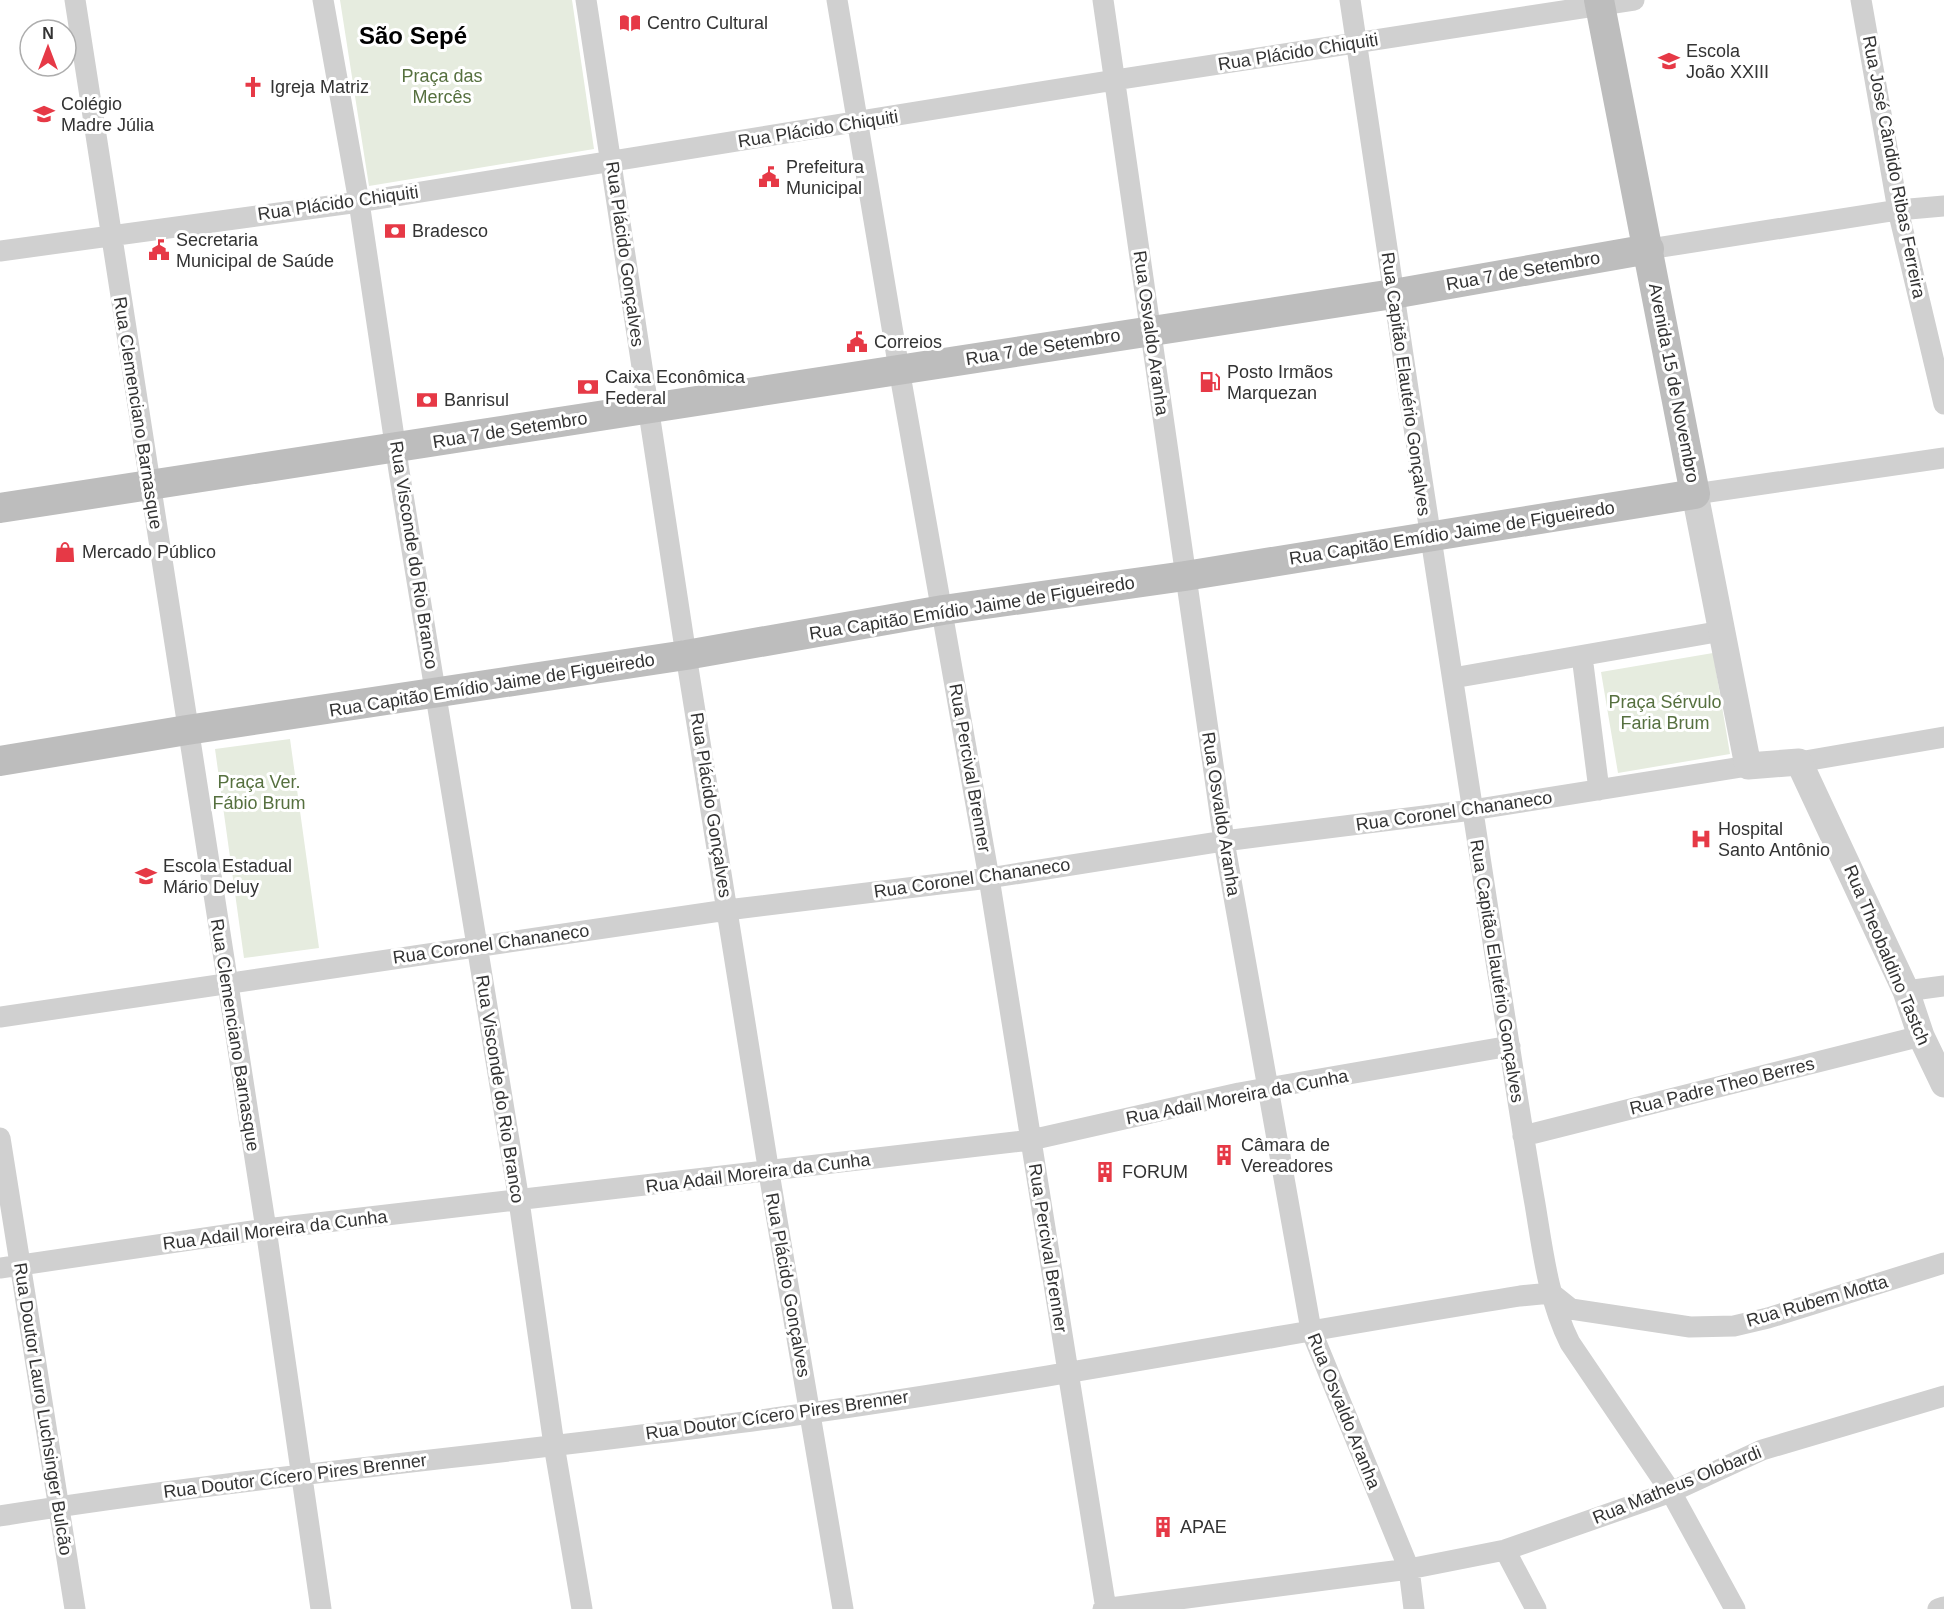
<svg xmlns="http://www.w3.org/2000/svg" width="1944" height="1609" font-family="Arial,sans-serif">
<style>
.green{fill:#e6ecdf}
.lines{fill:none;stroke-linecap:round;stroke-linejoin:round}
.minor{stroke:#d0d0d0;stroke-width:21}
.tertiary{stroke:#d0d0d0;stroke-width:27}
.secondary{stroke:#bdbdbd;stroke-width:30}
.labels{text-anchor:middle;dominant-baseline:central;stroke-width:6;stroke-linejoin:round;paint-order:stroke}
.poi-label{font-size:18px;fill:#333;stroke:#fff;text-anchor:start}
.street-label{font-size:18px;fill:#333;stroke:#fff}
.park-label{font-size:18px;fill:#56703f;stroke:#fff}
.district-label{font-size:24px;font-weight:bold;fill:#000;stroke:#fff}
</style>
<rect width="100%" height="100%" fill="#fff"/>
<path class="green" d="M 340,0 L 572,0 L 594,149 L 369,186 Z
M 1713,653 L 1730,754 L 1618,773 L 1601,672 Z
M 290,739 L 319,948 L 244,958 L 215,749 Z"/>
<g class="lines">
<path class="minor" d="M 75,0 L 266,1229 L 321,1609
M 323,0 L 359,202 L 399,471 L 519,1201 L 554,1445 L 582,1609
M 586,0 L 686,655 L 769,1173 L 843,1609
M 837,0 L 899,369 L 989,878 L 1106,1609
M 1103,0 L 1224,841 L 1311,1330 L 1409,1569 L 1414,1609
M 1350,0 C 1398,323 1446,645 1497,968 C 1510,1047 1521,1126 1535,1204 C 1543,1252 1548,1299 1570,1343 L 1671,1492 L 1735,1609
M 1861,0 L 1898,210 L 1944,404
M 1649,249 L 1898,210 L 1944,206
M 0,251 L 359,202 L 1115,80 L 1634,0
M 1695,494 L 1944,458
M 1582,656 L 1599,790
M 1453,678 L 1722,631
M 1799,762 L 1944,737
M 1906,991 L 1944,986
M 0,1017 L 727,910 L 989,878 L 1224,841 L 1472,810 L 1748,766
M 1523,1136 L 1921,1036
M 0,1138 L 75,1609
M 0,1268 L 266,1229 L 1031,1140 L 1239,1093 L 1510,1046
M 1551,1293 L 1571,1309 L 1690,1327 L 1734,1326 L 1768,1318 L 1944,1263
M 0,1516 C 262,1474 526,1453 789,1416 C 1033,1382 1276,1335 1520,1296 L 1551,1293
M 1505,1550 L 1536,1609
M 1103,1609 L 1409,1569 L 1505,1550 L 1671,1492 L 1762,1450 L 1944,1396
M 1938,1609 L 1944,1607"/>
<path class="tertiary" d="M 1695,494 L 1748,766 L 1799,762 L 1906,991 L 1921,1036 L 1944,1084"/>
<path class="secondary" d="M 0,508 L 1393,294 L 1649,249
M 0,761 L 187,730 L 686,655 L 943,610 L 1185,576 L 1695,494 L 1599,0"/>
</g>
<defs>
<symbol id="library-bare" viewBox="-9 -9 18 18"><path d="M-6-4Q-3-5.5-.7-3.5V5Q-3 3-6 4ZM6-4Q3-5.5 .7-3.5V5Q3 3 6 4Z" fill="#e63946" stroke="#fff" stroke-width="2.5" paint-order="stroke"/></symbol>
<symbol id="school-bare" viewBox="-9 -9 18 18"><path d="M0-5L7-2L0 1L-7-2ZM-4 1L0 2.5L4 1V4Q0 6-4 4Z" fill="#e63946" stroke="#fff" stroke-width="2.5" paint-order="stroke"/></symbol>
<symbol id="church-bare" viewBox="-9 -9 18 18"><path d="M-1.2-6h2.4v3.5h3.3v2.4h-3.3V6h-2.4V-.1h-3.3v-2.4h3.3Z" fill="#e63946" stroke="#fff" stroke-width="2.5" paint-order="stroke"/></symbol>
<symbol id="civic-bare" viewBox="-9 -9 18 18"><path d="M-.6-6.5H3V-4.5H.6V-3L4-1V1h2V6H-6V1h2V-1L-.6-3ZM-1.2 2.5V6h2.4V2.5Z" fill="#e63946" stroke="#fff" stroke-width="2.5" paint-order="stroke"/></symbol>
<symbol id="bank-bare" viewBox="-9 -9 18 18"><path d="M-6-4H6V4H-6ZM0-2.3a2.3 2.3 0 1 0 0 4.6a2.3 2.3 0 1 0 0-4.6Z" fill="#e63946" stroke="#fff" stroke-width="2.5" paint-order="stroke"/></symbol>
<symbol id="fuel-bare" viewBox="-9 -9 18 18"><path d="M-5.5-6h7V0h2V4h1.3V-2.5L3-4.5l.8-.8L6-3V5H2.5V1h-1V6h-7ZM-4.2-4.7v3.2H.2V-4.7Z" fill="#e63946" stroke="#fff" stroke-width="2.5" paint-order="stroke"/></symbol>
<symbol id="shop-bare" viewBox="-9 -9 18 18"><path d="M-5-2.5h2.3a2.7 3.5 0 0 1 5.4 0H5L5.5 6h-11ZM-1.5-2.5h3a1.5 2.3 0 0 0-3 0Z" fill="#e63946" stroke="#fff" stroke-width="2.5" paint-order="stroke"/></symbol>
<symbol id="hospital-bare" viewBox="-9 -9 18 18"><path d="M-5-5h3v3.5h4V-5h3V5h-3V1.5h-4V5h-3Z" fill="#e63946" stroke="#fff" stroke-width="2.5" paint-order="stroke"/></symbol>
<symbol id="building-bare" viewBox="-9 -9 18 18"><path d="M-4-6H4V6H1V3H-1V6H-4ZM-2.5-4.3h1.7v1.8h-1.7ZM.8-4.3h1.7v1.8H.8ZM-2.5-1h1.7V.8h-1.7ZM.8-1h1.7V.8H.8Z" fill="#e63946" stroke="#fff" stroke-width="2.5" paint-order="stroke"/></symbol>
</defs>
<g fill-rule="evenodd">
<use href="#library-bare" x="615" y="8" width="30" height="30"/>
<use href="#school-bare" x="1654" y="46" width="30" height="30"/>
<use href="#church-bare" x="238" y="72" width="30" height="30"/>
<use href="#school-bare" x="29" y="99" width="30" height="30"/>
<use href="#civic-bare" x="754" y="162" width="30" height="30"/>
<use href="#bank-bare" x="380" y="216" width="30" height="30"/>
<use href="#civic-bare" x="144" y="235" width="30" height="30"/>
<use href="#civic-bare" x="842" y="327" width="30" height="30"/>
<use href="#fuel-bare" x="1195" y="367" width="30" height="30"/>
<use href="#bank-bare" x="573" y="372" width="30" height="30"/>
<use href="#bank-bare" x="412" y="385" width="30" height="30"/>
<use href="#shop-bare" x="50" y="537" width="30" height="30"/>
<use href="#hospital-bare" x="1686" y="824" width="30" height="30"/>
<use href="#school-bare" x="131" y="861" width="30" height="30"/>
<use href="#building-bare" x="1209" y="1140" width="30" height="30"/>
<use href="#building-bare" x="1090" y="1157" width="30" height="30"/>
<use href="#building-bare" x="1148" y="1512" width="30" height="30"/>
</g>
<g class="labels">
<g class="poi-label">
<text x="647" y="23">Centro Cultural</text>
<text x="1686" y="51">Escola<tspan x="1686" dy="21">João XXIII</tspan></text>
<text x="270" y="87">Igreja Matriz</text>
<text x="61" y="104">Colégio<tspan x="61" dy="21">Madre Júlia</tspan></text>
<text x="786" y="167">Prefeitura<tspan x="786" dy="21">Municipal</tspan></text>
<text x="412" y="231">Bradesco</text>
<text x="176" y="240">Secretaria<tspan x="176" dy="21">Municipal de Saúde</tspan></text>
<text x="874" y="342">Correios</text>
<text x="1227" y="372">Posto Irmãos<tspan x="1227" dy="21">Marquezan</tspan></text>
<text x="605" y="377">Caixa Econômica<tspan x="605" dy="21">Federal</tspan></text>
<text x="444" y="400">Banrisul</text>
<text x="82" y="552">Mercado Público</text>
<text x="1718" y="829">Hospital<tspan x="1718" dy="21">Santo Antônio</tspan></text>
<text x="163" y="866">Escola Estadual<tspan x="163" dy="21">Mário Deluy</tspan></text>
<text x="1241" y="1145">Câmara de<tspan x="1241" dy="21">Vereadores</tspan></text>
<text x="1122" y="1172">FORUM</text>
<text x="1180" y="1527">APAE</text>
</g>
<g class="street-label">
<text transform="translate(1298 52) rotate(-9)">Rua Plácido Chiquiti</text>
<text transform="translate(818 129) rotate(-9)">Rua Plácido Chiquiti</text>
<text transform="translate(1894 167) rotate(79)">Rua José Cândido Ribas Ferreira</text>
<text transform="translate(338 203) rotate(-8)">Rua Plácido Chiquiti</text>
<text transform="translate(625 254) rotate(82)">Rua Plácido Gonçalves</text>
<text transform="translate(1523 271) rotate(-10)">Rua 7 de Setembro</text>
<text transform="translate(1151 333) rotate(82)">Rua Osvaldo Aranha</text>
<text transform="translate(1043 347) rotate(-9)">Rua 7 de Setembro</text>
<text transform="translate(1674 383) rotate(79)">Avenida 15 de Novembro</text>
<text transform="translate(1406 384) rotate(82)">Rua Capitão Elautério Gonçalves</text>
<text transform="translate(138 413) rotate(81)">Rua Clemenciano Barnasque</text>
<text transform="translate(510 430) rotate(-9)">Rua 7 de Setembro</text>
<text transform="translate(1452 533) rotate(-9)">Rua Capitão Emídio Jaime de Figueiredo</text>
<text transform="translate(414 555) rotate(81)">Rua Visconde do Rio Branco</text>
<text transform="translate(972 608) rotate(-9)">Rua Capitão Emídio Jaime de Figueiredo</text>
<text transform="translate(492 685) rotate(-9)">Rua Capitão Emídio Jaime de Figueiredo</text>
<text transform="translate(970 768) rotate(80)">Rua Percival Brenner</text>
<text transform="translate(711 805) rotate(81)">Rua Plácido Gonçalves</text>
<text transform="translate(1454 811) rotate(-8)">Rua Coronel Chananeco</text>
<text transform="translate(1221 814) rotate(81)">Rua Osvaldo Aranha</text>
<text transform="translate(972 878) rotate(-8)">Rua Coronel Chananeco</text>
<text transform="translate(491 944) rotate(-8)">Rua Coronel Chananeco</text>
<text transform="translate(1887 955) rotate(67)">Rua Theobaldino Tastch</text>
<text transform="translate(1497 971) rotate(81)">Rua Capitão Elautério Gonçalves</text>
<text transform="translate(235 1035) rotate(81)">Rua Clemenciano Barnasque</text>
<text transform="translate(1722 1086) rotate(-14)">Rua Padre Theo Berres</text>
<text transform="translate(500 1089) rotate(81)">Rua Visconde do Rio Branco</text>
<text transform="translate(1237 1097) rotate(-11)">Rua Adail Moreira da Cunha</text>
<text transform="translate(758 1173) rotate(-7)">Rua Adail Moreira da Cunha</text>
<text transform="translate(275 1230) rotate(-7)">Rua Adail Moreira da Cunha</text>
<text transform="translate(1048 1248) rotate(81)">Rua Percival Brenner</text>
<text transform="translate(788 1285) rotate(80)">Rua Plácido Gonçalves</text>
<text transform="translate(1817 1301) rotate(-16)">Rua Rubem Motta</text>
<text transform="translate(43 1409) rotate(81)">Rua Doutor Lauro Luchsinger Bulcão</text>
<text transform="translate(1344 1411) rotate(68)">Rua Osvaldo Aranha</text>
<text transform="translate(777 1415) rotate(-8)">Rua Doutor Cícero Pires Brenner</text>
<text transform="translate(295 1476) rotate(-7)">Rua Doutor Cícero Pires Brenner</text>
<text transform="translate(1677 1485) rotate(-22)">Rua Matheus Olobardi</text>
</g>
<g class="park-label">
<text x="442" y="76">Praça das<tspan x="442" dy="21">Mercês</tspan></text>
<text x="1665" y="702">Praça Sérvulo<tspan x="1665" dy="21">Faria Brum</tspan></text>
<text x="259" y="782">Praça Ver.<tspan x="259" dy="21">Fábio Brum</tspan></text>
</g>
<g class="district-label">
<text x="413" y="35">São Sepé</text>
</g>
</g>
<g transform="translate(48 48)"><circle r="28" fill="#ffffff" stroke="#adadad" stroke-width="1.5"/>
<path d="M0-4.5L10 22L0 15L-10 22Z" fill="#e63946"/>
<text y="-9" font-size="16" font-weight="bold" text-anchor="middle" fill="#333333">N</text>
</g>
</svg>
